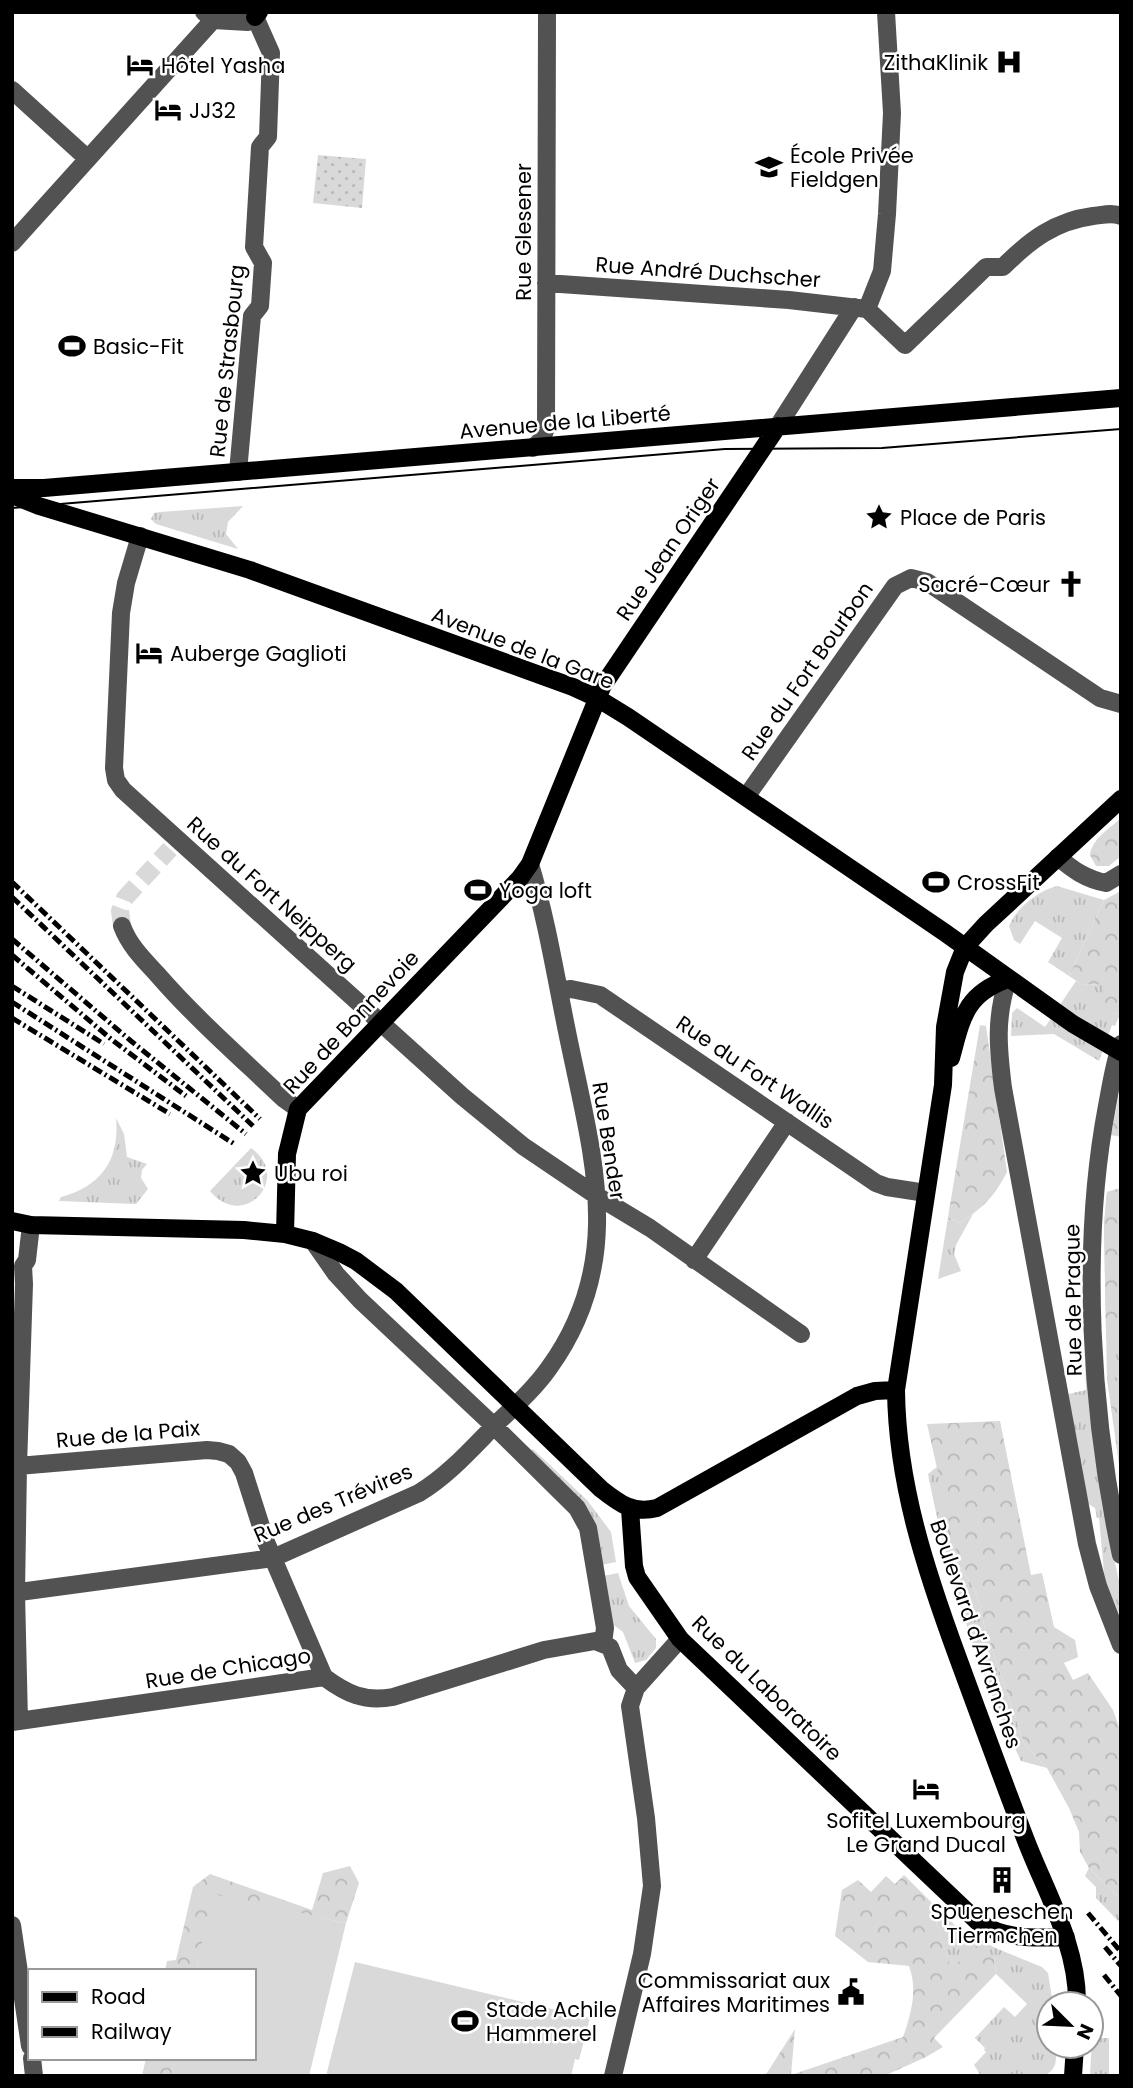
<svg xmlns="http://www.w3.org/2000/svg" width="1133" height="2088" font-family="Poppins,sans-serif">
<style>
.grass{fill:url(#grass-tufts)}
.forest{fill:url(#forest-crowns)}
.garden{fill:url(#garden-dots)}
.pitch{fill:#d9d9d9}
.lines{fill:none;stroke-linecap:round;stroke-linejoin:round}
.minor-tunnel{stroke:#d9d9d9;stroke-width:18;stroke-dasharray:18 9;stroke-linecap:butt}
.minor{stroke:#525252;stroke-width:18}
.major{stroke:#000;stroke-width:18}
.tram{stroke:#000;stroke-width:2}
.rail{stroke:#000;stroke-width:5;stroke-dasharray:10 3.5 2 3.5;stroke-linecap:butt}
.labels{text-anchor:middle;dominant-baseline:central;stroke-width:5;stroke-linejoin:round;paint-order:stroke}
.poi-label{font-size:21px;fill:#000;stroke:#fff;text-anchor:start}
.street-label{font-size:21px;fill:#000;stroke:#fff}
</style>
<defs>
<pattern id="grass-tufts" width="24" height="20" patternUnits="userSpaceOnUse" patternTransform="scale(1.75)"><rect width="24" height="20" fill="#d9d9d9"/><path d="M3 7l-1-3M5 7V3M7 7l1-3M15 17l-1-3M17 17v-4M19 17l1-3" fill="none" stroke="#b8b8b8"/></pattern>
<pattern id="forest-crowns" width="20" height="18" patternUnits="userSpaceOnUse" patternTransform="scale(1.75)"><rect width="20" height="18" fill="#d9d9d9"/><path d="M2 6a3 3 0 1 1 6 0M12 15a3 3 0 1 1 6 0" fill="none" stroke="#b8b8b8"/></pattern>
<pattern id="garden-dots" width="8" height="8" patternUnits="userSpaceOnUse" patternTransform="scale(1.75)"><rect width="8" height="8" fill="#d9d9d9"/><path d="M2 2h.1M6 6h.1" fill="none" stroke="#b8b8b8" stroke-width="1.8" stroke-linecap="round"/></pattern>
</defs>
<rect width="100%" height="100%" fill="#fff"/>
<path class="grass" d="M 243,506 L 228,522 L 226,534 L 238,549 L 156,524 L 151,519 L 154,513 L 160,512 Z
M 1057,886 L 1104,900 L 1069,976 L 1048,962 L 1062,938 L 1035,921 L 1020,944 L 1014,940 L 1009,926 C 1017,907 1038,891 1057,886 Z
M 1076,981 L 1081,984 L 1105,985 L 1110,1015 L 1121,1012 L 1115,1026 L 1112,1025 L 1099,1061 L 1054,1034 L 1011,1036 L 1012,1013 L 1017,1008 L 1045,1027 Z
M 116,1118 L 124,1134 L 127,1157 L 147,1164 L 142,1170 L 141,1178 L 148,1189 L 136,1204 L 59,1201 L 61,1197 C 101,1186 120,1160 116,1118 Z
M 251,1148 C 293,1177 244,1232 210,1191 Z
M 1121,1188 L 1121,1478 L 1107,1378 L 1104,1224 L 1107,1192 Z
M 973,1214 L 956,1245 L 954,1254 L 961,1271 L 938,1279 L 948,1217 L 960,1223 Z
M 1083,1303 L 1088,1371 L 1110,1540 L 1121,1590 L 1121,1617 L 1105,1583 L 1099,1518 L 1097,1518 L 1095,1508 L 1087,1503 L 1068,1394 L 1086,1390 Z
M 533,1449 L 587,1500 L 611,1532 L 616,1562 L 601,1565 L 595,1529 L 528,1453 Z
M 938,1466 L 959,1565 L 973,1587 L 980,1605 L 984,1625 L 1024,1743 L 1047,1768 L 1021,1761 C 977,1670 947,1573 928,1474 Z
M 618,1573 L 629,1606 L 656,1639 L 656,1648 L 646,1660 L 635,1663 L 623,1632 L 611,1623 L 603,1576 Z
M 1089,1868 L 1121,1899 L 1121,1924 L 1096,1898 L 1096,1887 L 1085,1876 Z
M 929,1900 L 966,1936 L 978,1937 L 993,1947 L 1042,1967 L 1048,1973 L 1053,2004 L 1049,2004 L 1049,2046 L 1056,2046 C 1056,2060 1058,2070 1043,2076 L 981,2076 L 974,2065 L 986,2052 L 984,2050 L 985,2048 L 975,2038 L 1004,2007 L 1015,2017 L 1027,2004 L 996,1974 L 994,1957 L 951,1970 Z
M 1092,2038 L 1109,2038 L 1109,2076 L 1090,2076 Z"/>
<path class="forest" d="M 1121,818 L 1121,856 L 1109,866 L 1096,866 L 1090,855 C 1092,839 1109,829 1121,818 Z
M 1121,891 L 1121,1012 L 1110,1015 L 1101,1008 L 1105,985 L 1081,984 L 1069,976 L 1104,900 Z
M 980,1025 L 986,1026 L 1007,1172 C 994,1197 984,1207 960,1223 L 948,1217 Z
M 1121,1085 L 1121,1137 L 1111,1135 Z
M 1121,1188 L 1121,1343 L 1120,1335 L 1106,1338 L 1104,1224 L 1107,1192 Z
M 1121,1377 L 1121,1478 L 1107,1378 Z
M 1000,1421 L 1031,1575 L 1042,1573 L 1054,1627 L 1075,1640 L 1078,1657 L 1064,1663 L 1073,1680 L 1088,1673 L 1113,1710 L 1121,1732 L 1121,1899 L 1089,1868 L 1080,1852 L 1079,1832 L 1069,1808 L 1047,1768 L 1024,1743 L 984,1625 L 980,1605 L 973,1587 L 959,1565 L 927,1424 Z
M 350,1866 L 359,1883 L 346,1923 L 214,1895 L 196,1971 L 165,1971 L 167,1961 L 176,1960 L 193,1887 L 210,1874 L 312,1910 L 323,1873 Z
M 904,1875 L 929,1900 L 951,1969 L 976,1946 L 994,1957 L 996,1974 L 934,2038 L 943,2047 L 926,2057 L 884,2076 L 765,2076 L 795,2029 L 791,2075 L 903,2037 C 911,2014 918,1990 909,1966 L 868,1962 L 835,1936 L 842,1890 L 858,1880 L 871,1892 L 886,1876 L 895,1884 Z
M 146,2058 L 175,2058 L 171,2076 L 142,2076 Z"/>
<path class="garden" d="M 318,155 L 366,159 L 362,208 L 313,203 Z"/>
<path class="pitch" d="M 213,1894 L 346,1923 L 309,2076 L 171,2076 L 175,2058 L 254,2058 L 254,1971 L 196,1971 Z
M 355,1962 L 590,2018 L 579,2060 L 575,2059 L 571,2076 L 326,2076 Z"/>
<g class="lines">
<path class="minor-tunnel" d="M 122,926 L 120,911 L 125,898 L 170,849"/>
<path class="minor" d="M 204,12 L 213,20 L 248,22 L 255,17 L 271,53 L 268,137 L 260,147 L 254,247 L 263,263 L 260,306 L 252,316 L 238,472
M 12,90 L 88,159
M 12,243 L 213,20
M 546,283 L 789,300 L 867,309
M 867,309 L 905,345 L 986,267 L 1003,267 C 1030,240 1055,221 1093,216 C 1103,215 1112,212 1121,216
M 867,309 L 882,271 L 887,214 L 892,113 L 886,12
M 778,426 L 854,307
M 533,448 L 542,439 L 546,428 L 547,12
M 140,536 L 126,583 L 121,613 L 114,768 L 116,780 L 123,790 L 462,1096 L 523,1146 L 597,1196 L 650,1228 L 801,1334
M 746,797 L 895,586 L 911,578 L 927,582 L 1100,698 L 1121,704
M 1058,857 C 1073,870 1086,879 1106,883 L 1121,874
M 122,926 C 129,945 143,959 157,974 C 196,1019 241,1058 284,1099 L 298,1109
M 1008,979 C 995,1018 998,1048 1003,1088 L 1087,1544 L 1098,1586 L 1121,1645
M 559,991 L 571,989 L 600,995 L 876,1183 L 887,1187 L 926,1193
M 1121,1044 C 1114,1064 1111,1085 1107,1106 C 1080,1248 1091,1415 1121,1555
M 313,1241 L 336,1274 L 360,1300 L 494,1426 L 577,1508 L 588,1528 L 605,1628 L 603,1643
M 694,1260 L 787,1122
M 18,1466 L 24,1284 L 23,1266 L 27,1260 L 31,1225
M 12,1593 L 273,1558 L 419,1493 C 450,1474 473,1447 498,1422 C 516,1405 535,1388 549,1368 C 625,1263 594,1161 570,1046 C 557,985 548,924 530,864
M 324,1677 C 347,1694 364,1702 393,1697 L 544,1650 L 595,1641 L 610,1647 L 619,1670 L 636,1688
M 19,1721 L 16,1593 L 18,1466 L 207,1450 L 218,1451 L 229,1454 L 238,1462 L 244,1473 L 266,1542 L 324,1677
M 12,1722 L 324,1677
M 12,1925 L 30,2046
M 32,2058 L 34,2076
M 613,2076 L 642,1954 L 652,1886 L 646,1818 L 630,1706 L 636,1688 L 680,1639"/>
<path class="major" d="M 255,17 L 259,12
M 12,488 L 44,488 L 1121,398
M 12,495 L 39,506 L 250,570 L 573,687 L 597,698 L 628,717 L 944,932 L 1073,1024 L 1121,1052
M 951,1058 C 962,1018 965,994 1008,979
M 12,1221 L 31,1225 L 244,1230 L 285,1234 L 313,1241 L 339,1252 L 356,1261 L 396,1291 L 601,1489 C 620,1504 633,1514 657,1508 L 857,1396 L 875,1391 L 896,1390
M 285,1234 L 287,1154 L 298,1109 L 520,878 L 530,864 L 602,687 L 778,426
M 630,1509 L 634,1566 L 637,1577 L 680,1639 L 978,1922 C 1006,1940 1034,1938 1066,1937
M 1077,2004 C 1078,1945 1045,1891 1025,1838 C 1002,1778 980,1718 958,1658 C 926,1571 897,1484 896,1390 L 943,1085 L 945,1027 L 955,972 L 965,947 L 986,924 L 1121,799
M 1073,2076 L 1075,2046"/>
<path class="tram" d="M 12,508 L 725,449 L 882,448 L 1121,429"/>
<path class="rail" d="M 12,882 L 260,1119
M 12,897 L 253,1126
M 12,939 L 131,1041 L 246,1134
M 12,955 L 111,1039 L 186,1096
M 12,986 L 104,1044
M 12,1002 L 236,1145
M 12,1018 L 170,1114
M 1088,1913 L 1121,1952
M 1105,1947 L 1121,1966
M 1104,1975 L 1121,1996"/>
</g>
<defs>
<symbol id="hospital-bare" viewBox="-9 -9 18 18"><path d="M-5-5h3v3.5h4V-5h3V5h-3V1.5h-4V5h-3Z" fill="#000" stroke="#fff" stroke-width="2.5" paint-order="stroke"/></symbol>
<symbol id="hotel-bare" viewBox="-9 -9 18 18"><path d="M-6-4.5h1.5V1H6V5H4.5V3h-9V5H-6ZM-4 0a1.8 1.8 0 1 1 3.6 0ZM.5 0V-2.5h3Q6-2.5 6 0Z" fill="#000" stroke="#fff" stroke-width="2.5" paint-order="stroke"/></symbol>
<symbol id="school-bare" viewBox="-9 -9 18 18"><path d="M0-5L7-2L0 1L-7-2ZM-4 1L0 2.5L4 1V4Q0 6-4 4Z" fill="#000" stroke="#fff" stroke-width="2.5" paint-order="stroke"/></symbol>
<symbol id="stadium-bare" viewBox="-9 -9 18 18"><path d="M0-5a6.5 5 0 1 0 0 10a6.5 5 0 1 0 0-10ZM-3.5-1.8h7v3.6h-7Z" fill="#000" stroke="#fff" stroke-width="2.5" paint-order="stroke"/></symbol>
<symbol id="sight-bare" viewBox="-9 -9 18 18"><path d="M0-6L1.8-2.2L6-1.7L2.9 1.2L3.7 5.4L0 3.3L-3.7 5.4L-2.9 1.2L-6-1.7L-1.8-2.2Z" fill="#000" stroke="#fff" stroke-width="2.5" paint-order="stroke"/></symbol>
<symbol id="church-bare" viewBox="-9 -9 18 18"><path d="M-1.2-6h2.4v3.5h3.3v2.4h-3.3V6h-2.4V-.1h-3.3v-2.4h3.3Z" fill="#000" stroke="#fff" stroke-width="2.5" paint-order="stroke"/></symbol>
<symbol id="building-bare" viewBox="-9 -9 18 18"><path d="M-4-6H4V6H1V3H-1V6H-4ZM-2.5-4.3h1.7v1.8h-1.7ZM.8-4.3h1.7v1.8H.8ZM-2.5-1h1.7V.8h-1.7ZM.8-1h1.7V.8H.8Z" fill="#000" stroke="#fff" stroke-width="2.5" paint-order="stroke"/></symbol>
<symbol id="civic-bare" viewBox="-9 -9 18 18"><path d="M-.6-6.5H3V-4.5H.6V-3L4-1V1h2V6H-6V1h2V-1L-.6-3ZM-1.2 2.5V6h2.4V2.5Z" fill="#000" stroke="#fff" stroke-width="2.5" paint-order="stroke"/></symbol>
</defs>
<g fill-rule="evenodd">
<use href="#hospital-bare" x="990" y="43" width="38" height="38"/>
<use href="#hotel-bare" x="121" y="46" width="38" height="38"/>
<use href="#hotel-bare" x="149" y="91" width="38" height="38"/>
<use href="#school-bare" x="750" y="148" width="38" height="38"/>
<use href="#stadium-bare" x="53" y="327" width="38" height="38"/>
<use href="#sight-bare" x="860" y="498" width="38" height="38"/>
<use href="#church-bare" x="1052" y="565" width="38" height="38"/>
<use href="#hotel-bare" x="130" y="634" width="38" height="38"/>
<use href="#stadium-bare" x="917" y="863" width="38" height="38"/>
<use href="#stadium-bare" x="459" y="871" width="38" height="38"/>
<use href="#sight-bare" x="234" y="1154" width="38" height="38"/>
<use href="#hotel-bare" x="907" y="1770" width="38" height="38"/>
<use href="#building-bare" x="983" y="1861" width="38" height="38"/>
<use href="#civic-bare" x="832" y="1973" width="38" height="38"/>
<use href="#stadium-bare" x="446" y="2002" width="38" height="38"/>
</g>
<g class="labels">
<g class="poi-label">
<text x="988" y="62" text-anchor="end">ZithaKlinik</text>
<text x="161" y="65">Hôtel Yasha</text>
<text x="189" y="110">JJ32</text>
<text x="790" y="155">École Privée<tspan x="790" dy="24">Fieldgen</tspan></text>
<text x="93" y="346">Basic-Fit</text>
<text x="900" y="517">Place de Paris</text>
<text x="1050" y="584" text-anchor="end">Sacré-Cœur</text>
<text x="170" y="653">Auberge Gaglioti</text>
<text x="957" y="882">CrossFit</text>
<text x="499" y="890">Yoga loft</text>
<text x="274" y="1173">Ubu roi</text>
<text x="926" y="1820" text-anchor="middle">Sofitel Luxembourg<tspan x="926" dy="24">Le Grand Ducal</tspan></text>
<text x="1002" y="1911" text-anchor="middle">Spueneschen<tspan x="1002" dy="24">Tiermchen</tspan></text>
<text x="830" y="1980" text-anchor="end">Commissariat aux<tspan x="830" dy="24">Affaires Maritimes</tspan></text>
<text x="486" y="2009">Stade Achile<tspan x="486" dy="24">Hammerel</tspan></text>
</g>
<g class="street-label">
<text transform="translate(523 232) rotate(-90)">Rue Glesener</text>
<text transform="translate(708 272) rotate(4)">Rue André Duchscher</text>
<text transform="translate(227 361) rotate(-84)">Rue de Strasbourg</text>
<text transform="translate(565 422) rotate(-5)">Avenue de la Liberté</text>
<text transform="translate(668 549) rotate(-56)">Rue Jean Origer</text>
<text transform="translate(523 648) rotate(21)">Avenue de la Gare</text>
<text transform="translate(807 671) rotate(-55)">Rue du Fort Bourbon</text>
<text transform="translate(272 894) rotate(42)">Rue du Fort Neipperg</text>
<text transform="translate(351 1022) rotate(-47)">Rue de Bonnevoie</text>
<text transform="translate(755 1072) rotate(34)">Rue du Fort Wallis</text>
<text transform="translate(609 1141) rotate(81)">Rue Bender</text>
<text transform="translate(1073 1300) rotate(-91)">Rue de Prague</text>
<text transform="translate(128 1434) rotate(-5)">Rue de la Paix</text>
<text transform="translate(333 1503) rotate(-23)">Rue des Trévires</text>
<text transform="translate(976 1634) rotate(71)">Boulevard d'Avranches</text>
<text transform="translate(228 1668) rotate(-9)">Rue de Chicago</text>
<text transform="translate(767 1688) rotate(44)">Rue du Laboratoire</text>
</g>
</g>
<rect width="1133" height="2088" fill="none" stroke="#000000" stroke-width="28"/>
<rect x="28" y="1969" width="228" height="91" fill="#ffffff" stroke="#999999" stroke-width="2"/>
<rect x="42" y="1992" width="35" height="10" fill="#000000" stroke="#999999" stroke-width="2"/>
<text x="91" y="2004" font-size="21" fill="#000000">Road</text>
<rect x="42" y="2027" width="35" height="10" fill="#000000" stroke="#999999" stroke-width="2"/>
<text x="91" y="2039" font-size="21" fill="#000000">Railway</text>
<g transform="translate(1070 2025) rotate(114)"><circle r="33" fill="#ffffff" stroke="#999999" stroke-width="2"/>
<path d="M0-5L12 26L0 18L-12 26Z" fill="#000000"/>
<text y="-10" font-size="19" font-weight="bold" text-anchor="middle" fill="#000000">N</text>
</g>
</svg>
